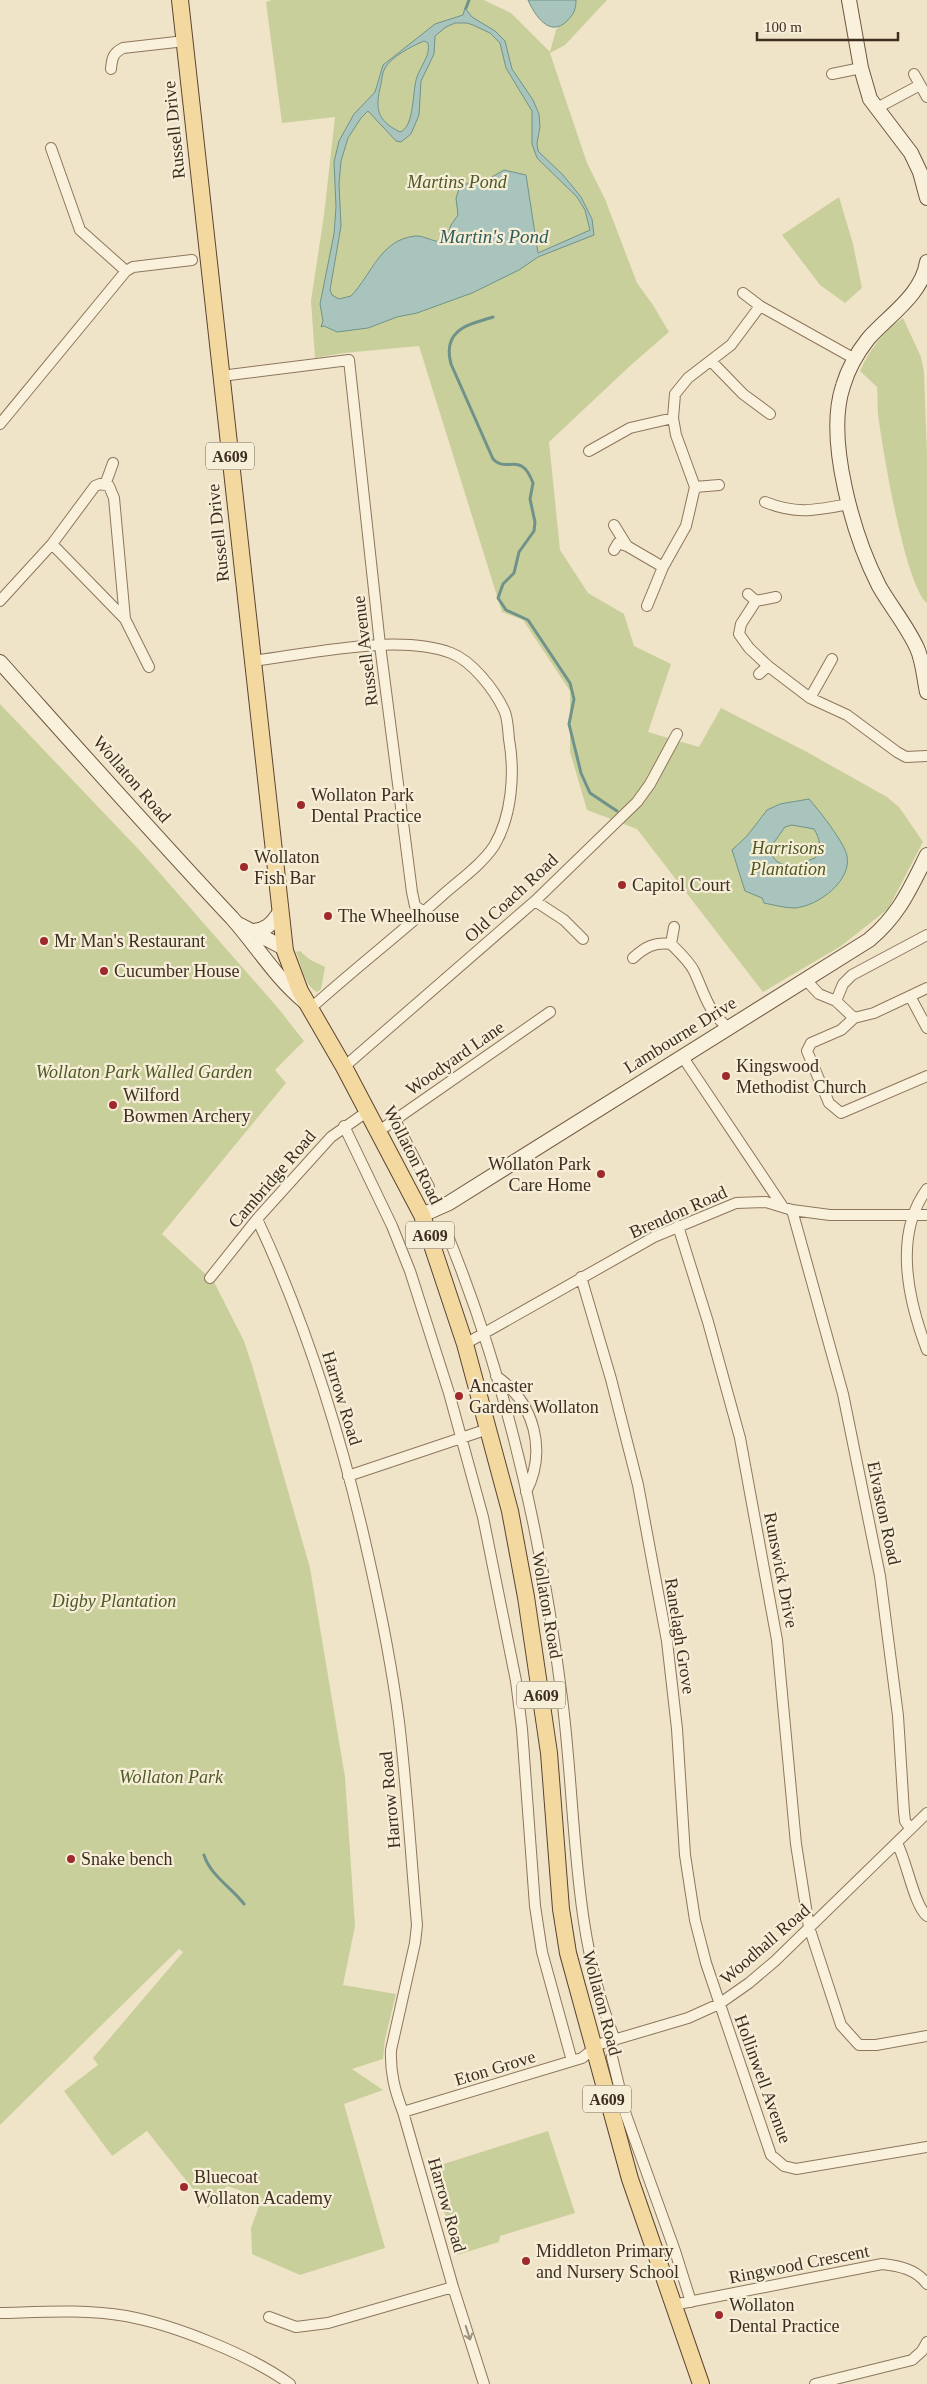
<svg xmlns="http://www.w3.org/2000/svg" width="927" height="2384" font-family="'Times New Roman',serif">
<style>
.green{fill:#c9cf9b}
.water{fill:#a9c4bc;stroke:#6f938a;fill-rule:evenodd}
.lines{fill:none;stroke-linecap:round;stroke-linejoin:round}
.stream{stroke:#6f938a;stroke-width:3}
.street-casing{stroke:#8d765c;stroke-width:12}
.secondary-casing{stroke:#6f573f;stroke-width:16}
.primary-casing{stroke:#5b4430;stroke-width:18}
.street{stroke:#faf1dc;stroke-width:10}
.secondary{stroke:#faf1dc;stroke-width:14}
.primary{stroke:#f3d9a0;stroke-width:16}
.oneway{stroke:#9c907e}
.poi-dot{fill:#9e2a2b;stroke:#f7eed8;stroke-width:2}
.labels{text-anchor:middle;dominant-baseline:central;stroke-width:4.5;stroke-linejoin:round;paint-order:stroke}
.shield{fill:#f7eed8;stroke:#756857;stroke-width:1}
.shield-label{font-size:16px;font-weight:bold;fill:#3d2e20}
.street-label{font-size:18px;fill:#3d2e20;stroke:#f7eed8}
.park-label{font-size:18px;font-style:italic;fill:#4d5a26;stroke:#f7eed8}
.poi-label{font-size:18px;fill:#3d2e20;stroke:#f7eed8;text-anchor:start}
.water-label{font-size:19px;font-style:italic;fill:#2f5d5a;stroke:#f7eed8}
</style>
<rect width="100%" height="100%" fill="#f0e4c8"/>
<path class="green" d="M 272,0 L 484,0 L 511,13 L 550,52 L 556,30 L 576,7 L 576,0 L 607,0 L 565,45 L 550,53 L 587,163 L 605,199 L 637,283 L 653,305 L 669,332 L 631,365 L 549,442 L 560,550 L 588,593 L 624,614 L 634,646 L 671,664 L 648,732 L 699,747 L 721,708 L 807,752 L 887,797 L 899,807 L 923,842 L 888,909 L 841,946 L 763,992 L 637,829 L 587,810 L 570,752 L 570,691 L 523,620 L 502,612 L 419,346 L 344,353 L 315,358 L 311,301 L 324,215 L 335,117 L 282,123 L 266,2 Z
M 839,197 L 853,244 L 862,288 L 845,303 L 820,285 L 782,235 Z
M 903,318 L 921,357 L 924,372 L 927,456 L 927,603 C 905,586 882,446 878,414 C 877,405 878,396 877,387 L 860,371 C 869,350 884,331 903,318 Z
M 0,704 L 144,855 L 278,1008 L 304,1041 L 275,1070 L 286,1083 L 162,1234 L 214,1282 L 244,1341 L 252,1365 L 310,1568 L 345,1777 L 355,1926 L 343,1985 L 396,1994 L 385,2039 L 383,2059 L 352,2069 L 383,2090 L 344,2104 L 385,2248 L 300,2275 L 252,2254 L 251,2228 L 262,2198 L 227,2186 L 208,2208 L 147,2131 L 112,2156 L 64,2091 L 98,2065 L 93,2058 L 183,1952 L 179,1949 L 0,2125 Z
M 300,951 L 309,959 L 325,967 L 321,989 L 317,992 C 305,987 301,963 296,952 Z
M 548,2131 L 575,2213 L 500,2236 L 499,2242 L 457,2255 L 431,2168 Z"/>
<path class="water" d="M 528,0 L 576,0 C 576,9 574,14 567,21 C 550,38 535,16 528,0 Z
M 465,8 L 472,17 L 495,31 L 505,41 L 512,69 L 533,100 L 539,114 L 540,127 L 537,143 L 538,151 L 563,175 L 581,197 L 592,219 L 594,235 L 538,257 L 519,270 L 472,293 L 417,313 L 397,317 L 368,328 L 337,332 L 324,326 L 321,327 L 323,321 L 320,304 L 334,234 L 336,207 L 334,162 L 339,141 L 354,114 L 375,92 L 383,65 L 435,24 L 463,15 ZM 455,23 L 467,23 L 473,25 L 490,33 L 500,43 L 506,68 L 532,111 L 532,144 L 537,158 L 577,197 L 585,210 L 590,230 L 538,253 L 526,175 L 504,170 L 490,178 L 474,179 L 459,189 L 456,198 L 458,215 L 451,225 L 446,240 C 435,245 426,235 415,236 C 380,240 372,274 351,296 L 339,299 L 332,295 L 330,290 L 341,226 L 339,184 L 341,161 L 348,138 L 361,118 L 368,111 L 396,141 L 401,142 L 411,134 L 419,115 L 421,81 L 434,54 L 435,36 L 446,27 ZM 424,41 L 428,43 C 431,55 421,65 417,77 C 412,90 415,127 400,132 C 376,120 375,108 381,84 C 382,79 382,73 385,68 C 391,57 412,46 424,41 Z
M 809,799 C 818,809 845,843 847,856 C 852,881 818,906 795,908 C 785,908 774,905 764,903 L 762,898 L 745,891 L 732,850 L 747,836 L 767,810 L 780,804 ZM 792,825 L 814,829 C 820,839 822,848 815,858 L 792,867 C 779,864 772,861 770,848 L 785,827 Z"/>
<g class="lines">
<path class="stream" d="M 466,8 L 469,0
M 493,317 C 467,325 442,330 451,364 L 493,459 C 507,474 521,450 533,483 L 530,499 L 535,522 L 534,531 L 519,552 L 514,573 L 503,584 L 498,598 L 506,610 L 528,620 L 570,683 L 574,699 L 569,724 L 581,773 L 590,793 L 617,811
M 204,1855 C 210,1875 232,1888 244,1904"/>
<defs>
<path id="street" d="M 111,69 C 112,58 113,53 123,48 L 185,41
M 832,74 L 861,68
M 914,74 L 927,97
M 877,108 L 920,85
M 51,148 L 80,230 L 126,271
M 743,293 L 760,306 L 855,359
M 711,361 L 743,394 L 770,414
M 221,376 L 349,360 L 380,645 L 412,892 L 415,906 L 424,912
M 0,424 L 126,271 L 133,267 L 192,260
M 589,451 L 630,428 L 673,418
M 105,485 L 113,463
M 695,487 L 719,485
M 765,502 C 797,515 816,510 849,504
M 614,525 L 627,546 L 663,567
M 614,550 L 618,543 L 627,546
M 748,594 L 756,601 L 776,597
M 0,601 L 52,544 L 95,486 L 100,484 L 109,486 L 114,498 L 125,619 L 52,544
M 756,601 L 741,624 L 739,634 L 749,648 L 768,666 L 810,698 L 847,715 L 897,752 L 906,757 L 927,756
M 647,606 L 663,567 L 686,526 L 695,487 L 676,435 L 673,418 L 675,394 L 688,378 L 731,345 L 760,306
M 125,619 L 149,667
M 252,661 C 309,654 398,633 451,653 C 472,661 494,689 504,710 C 508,718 508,730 509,739 C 515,773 512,816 494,846 C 482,864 461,879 445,893 C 401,933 354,969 310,1009
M 759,674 L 768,666
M 810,698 L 832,659
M 535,901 L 564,920 L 583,939
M 671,944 L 674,927
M 633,958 C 645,947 654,942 671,944 C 679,952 689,961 694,971 C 704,992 708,1013 728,1027
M 805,979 L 819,994 L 836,1001 L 843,984 L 852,975 L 927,935
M 927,988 L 874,1013 L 854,1018 L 841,1030 L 811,1043 L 807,1051 L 829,1103 L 841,1113 L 927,1076
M 910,996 L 927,1028
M 836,1001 L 854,1018
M 682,1056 L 783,1207
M 344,1067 L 535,901 L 637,802 L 650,784 L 677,734
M 395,1120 L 429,1187
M 344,1126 L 392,1226 L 410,1271 L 449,1393 L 483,1517 L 516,1681 L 522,1729 L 535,1906 L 542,1952 L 572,2061
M 379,1131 L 550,1012
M 927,1189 C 893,1235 908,1300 927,1350
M 792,1210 L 843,1394 L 880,1576 L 898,1716 L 904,1812 L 905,1821 L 910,1828
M 257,1219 C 308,1327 343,1442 369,1559 C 381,1612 392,1667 399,1722 C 407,1789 411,1857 417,1925 L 415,1943 L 391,2050 C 390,2073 395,2091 403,2112 L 453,2287 L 484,2384
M 678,1226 L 708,1322 L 740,1438 L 777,1640 L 796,1844 L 809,1927 L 841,2025 L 859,2045 L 876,2045 L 927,2036
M 445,1229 C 507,1378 542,1539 562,1698 C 577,1813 571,1931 615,2040
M 581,1277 L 611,1379 L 638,1485 L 667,1641 L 677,1729 L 685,1855 L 695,1920 L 706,1963 L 771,2155 L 784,2166 L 796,2169 L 927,2147
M 210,1278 L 257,1219 L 331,1137 L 368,1111
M 465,1344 L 654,1237 L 736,1203 L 766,1202 L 792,1210 L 830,1215 L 927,1215
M 496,1376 C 535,1403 547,1451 526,1492
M 348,1476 L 488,1429
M 897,1843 C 907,1862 914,1905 927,1916
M 612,2057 L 626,2115 L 675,2251 L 691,2302
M 403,2112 L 582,2058 L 600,2044 L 688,2018 L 719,2004 L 749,1983 L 775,1961 L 927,1813
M 673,2305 L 882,2264 C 899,2266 916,2269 927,2284
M 0,2313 C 42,2312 84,2309 126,2316 C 175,2325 250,2355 290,2384
M 269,2317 L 296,2327 L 328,2323 L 453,2287
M 815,2384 L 912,2360 L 922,2351 L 927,2342"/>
<path id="secondary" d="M 849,0 L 861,68 L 870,99 L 911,153 L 920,172 L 927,198
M 927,262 C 922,295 888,316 868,339 C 857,353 848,369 843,386 C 825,440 854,537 879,586 C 891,607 907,626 917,648 C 923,661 924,678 927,692
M 0,662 C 77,748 153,834 232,918 C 257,946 275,977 304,1001
M 240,925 L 284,948
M 250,931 C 266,931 272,924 280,912
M 422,1215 L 449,1203 L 869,940 C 899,915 910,889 927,855"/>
<path id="primary" d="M 180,0 L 285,951 L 300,991 L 344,1067 L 422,1215 L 465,1344 L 510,1511 L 526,1597 L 549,1753 L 561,1909 L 568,1953 L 630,2179 L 701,2384"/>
</defs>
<use href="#street" class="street-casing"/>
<use href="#secondary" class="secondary-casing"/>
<use href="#primary" class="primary-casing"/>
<use href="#street" class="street"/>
<use href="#secondary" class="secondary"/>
<use href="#primary" class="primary"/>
</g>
<defs><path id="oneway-shaft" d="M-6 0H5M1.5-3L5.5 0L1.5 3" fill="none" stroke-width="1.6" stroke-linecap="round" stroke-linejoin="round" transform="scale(1.25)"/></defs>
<use class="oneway" href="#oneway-shaft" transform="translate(468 2333) rotate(72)"/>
<g class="poi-dot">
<circle cx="301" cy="805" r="5"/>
<circle cx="244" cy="867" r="5"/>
<circle cx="622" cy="885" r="5"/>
<circle cx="328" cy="916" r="5"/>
<circle cx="44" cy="941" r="5"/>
<circle cx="104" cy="971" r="5"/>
<circle cx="726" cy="1076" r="5"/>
<circle cx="113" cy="1105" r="5"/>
<circle cx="601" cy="1174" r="5"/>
<circle cx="459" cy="1396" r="5"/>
<circle cx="71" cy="1859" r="5"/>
<circle cx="184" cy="2187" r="5"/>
<circle cx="526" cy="2261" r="5"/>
<circle cx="719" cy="2315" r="5"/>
</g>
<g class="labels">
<g class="shield">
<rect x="206" y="442.5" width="48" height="27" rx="4"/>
<rect x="406" y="1221.5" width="48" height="27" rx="4"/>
<rect x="517" y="1681.5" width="48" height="27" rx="4"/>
<rect x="583" y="2085.5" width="48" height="27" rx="4"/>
</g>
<g class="shield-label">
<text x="230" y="456">A609</text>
<text x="430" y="1235">A609</text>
<text x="541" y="1695">A609</text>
<text x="607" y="2099">A609</text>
</g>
<g class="street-label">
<text transform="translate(174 130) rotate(-96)">Russell Drive</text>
<text transform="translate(218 533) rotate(-96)">Russell Drive</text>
<text transform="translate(365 651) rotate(-97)">Russell Avenue</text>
<text transform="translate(132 779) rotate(49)">Wollaton Road</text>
<text transform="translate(511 898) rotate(-43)">Old Coach Road</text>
<text transform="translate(680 1035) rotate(-32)">Lambourne Drive</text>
<text transform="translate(455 1058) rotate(-35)">Woodyard Lane</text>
<text transform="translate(413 1155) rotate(63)">Wollaton Road</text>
<text transform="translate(272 1179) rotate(-49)">Cambridge Road</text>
<text transform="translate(678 1212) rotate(-24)">Brendon Road</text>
<text transform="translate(342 1398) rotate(73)">Harrow Road</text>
<text transform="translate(884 1513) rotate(78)">Elvaston Road</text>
<text transform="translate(781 1570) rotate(79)">Runswick Drive</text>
<text transform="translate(547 1605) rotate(80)">Wollaton Road</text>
<text transform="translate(680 1636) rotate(81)">Ranelagh Grove</text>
<text transform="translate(390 1800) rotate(-95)">Harrow Road</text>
<text transform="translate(765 1944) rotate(-41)">Woodhall Road</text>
<text transform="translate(602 2003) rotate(75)">Wollaton Road</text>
<text transform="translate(495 2068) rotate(-17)">Eton Grove</text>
<text transform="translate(763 2079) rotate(70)">Hollinwell Avenue</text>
<text transform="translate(447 2205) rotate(74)">Harrow Road</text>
<text transform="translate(799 2264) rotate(-11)">Ringwood Crescent</text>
</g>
<g class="park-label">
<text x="457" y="182">Martins Pond</text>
<text x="788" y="848">Harrisons<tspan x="788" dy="21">Plantation</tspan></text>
<text x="144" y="1072">Wollaton Park Walled Garden</text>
<text x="114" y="1601">Digby Plantation</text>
<text x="171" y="1777">Wollaton Park</text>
</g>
<g class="poi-label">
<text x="311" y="795">Wollaton Park<tspan x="311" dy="21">Dental Practice</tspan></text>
<text x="254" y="857">Wollaton<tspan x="254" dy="21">Fish Bar</tspan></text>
<text x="632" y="885">Capitol Court</text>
<text x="338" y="916">The Wheelhouse</text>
<text x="54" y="941">Mr Man's Restaurant</text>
<text x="114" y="971">Cucumber House</text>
<text x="736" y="1066">Kingswood<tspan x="736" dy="21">Methodist Church</tspan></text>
<text x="123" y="1095">Wilford<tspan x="123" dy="21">Bowmen Archery</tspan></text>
<text x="591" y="1164" text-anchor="end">Wollaton Park<tspan x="591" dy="21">Care Home</tspan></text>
<text x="469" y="1386">Ancaster<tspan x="469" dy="21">Gardens Wollaton</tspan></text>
<text x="81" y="1859">Snake bench</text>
<text x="194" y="2177">Bluecoat<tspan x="194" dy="21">Wollaton Academy</tspan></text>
<text x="536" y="2251">Middleton Primary<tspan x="536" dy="21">and Nursery School</tspan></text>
<text x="729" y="2305">Wollaton<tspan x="729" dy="21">Dental Practice</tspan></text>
</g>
<g class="water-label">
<text x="494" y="236">Martin's Pond</text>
</g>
</g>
<path d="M757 32v8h141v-8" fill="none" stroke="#3d2e20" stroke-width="2.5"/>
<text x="764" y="32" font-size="15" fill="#3d2e20" stroke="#f7eed8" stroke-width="4" paint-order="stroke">100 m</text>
</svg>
